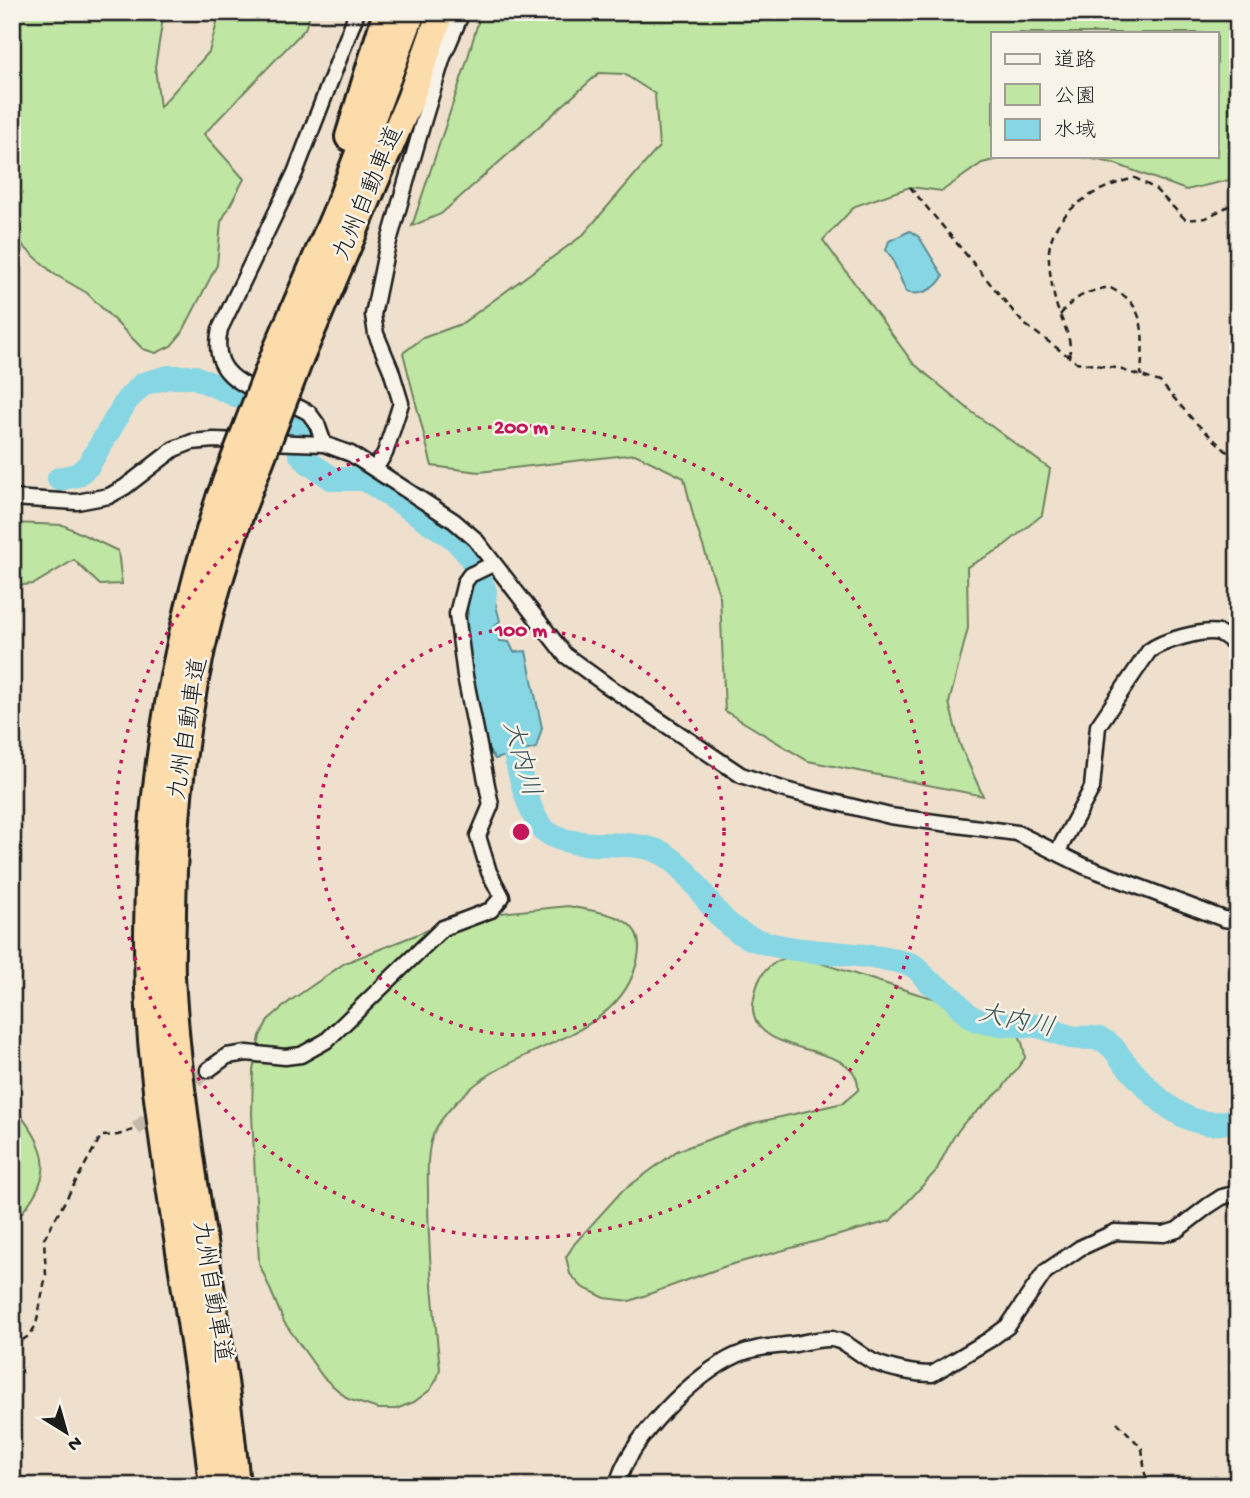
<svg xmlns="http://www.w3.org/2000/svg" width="1250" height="1498" font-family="'Gochi Hand','Klee One',sans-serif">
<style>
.green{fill:#bfe6a2;stroke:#6e815f;stroke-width:2}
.water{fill:#87d6e4;stroke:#5c8c94;stroke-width:2}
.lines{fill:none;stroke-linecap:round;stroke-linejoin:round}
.river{stroke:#87d6e4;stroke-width:24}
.street-tunnel{stroke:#c4b9a9;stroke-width:14;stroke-dasharray:14 7;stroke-linecap:butt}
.street-casing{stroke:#1c1c1c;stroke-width:19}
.highway-casing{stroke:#1c1c1c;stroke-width:32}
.path{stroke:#1c1c1c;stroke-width:2.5;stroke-dasharray:7 5;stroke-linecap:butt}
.street{stroke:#f7f3e8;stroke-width:14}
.highway{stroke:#fddcac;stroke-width:26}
.highway-bridge-casing{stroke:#1c1c1c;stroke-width:32;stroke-linecap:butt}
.highway-bridge{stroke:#fddcac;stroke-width:26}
.ring{fill:none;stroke:#c2185b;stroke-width:3.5;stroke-dasharray:3.5 7}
.labels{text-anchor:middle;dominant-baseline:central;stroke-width:5;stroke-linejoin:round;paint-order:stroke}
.street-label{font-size:24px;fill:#1c1c1c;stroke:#f7f3e8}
.water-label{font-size:26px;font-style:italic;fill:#3c5458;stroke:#f7f3e8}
.centre{fill:#c2185b;stroke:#f7f3e8;stroke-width:3.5}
.ring-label{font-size:21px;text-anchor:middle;font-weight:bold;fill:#c2185b;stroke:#f7f3e8;stroke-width:5;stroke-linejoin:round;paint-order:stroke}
</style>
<rect width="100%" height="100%" fill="#eee0cc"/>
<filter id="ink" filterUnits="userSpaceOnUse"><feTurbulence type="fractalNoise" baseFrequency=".0143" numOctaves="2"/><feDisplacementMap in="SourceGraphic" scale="14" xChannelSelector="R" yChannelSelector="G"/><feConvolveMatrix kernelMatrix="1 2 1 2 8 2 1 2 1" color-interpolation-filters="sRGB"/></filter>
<g filter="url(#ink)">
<path class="green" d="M 12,12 L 164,12 L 155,67 L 160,107 L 209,52 L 220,12 L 311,12 L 305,29 L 204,134 L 244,179 L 221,222 L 217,265 L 182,333 L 171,346 L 156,353 L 143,349 L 87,293 L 54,274 L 22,245 L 12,230 Z
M 481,12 L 1219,12 L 1238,33 L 1238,178 L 1186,190 L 1113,163 L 1077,156 L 1217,156 L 1217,33 L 993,33 L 993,156 L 1012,156 L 982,163 L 942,191 L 910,187 L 855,206 L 823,240 L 913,363 L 972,412 L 1050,469 L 1042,515 L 1000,549 L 967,567 L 968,628 L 949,703 L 960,745 L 983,796 L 808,761 L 725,711 L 720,597 L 694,519 L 684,478 L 635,454 L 479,472 L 432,466 L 403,353 L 423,338 L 461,324 L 583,235 L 659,147 L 655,94 L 624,74 L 599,73 L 441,214 L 412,226 L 466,64 Z
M 12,523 L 63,525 L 118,551 L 122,584 L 100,585 L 74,560 L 34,584 L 12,586 Z
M 568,906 C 598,913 647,913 638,957 C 625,1030 539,1041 486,1077 C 468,1088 440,1116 433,1135 C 426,1154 428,1175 428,1194 C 428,1252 434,1310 440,1369 L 437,1379 L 430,1390 L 414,1402 L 396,1409 L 378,1409 L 348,1399 L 323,1377 L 284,1322 L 259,1263 L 252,1114 L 253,1070 L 260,1036 L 268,1020 L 290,1001 L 345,963 L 461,917 Z
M 795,955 L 918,994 L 1002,1016 C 1016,1024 1024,1042 1025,1058 L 1001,1090 L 964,1123 L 953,1138 L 936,1171 L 890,1221 L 726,1266 L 630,1301 L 605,1298 L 582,1287 L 570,1274 L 566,1257 L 575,1243 L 621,1192 L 677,1151 L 754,1123 L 843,1103 L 858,1090 C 861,1040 757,1060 753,1010 C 752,1004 755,995 756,989 C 761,969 776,959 795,955 Z
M 12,1105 C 53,1153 55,1177 12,1224 Z"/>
<path class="water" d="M 910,231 L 919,237 L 943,276 C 937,289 919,297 906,292 L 892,258 L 886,250 L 889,241 Z
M 491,586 L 500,621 L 495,626 L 500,641 L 509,642 L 514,652 L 526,651 L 542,728 L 536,748 L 495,759 L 482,740 L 462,637 L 468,613 L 465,598 L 467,589 L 480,591 Z"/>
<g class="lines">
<path class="river" d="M 59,479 L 77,475 L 88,466 L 127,400 L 143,384 L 168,377 L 195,377 L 288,418 L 299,434 L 300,453 L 308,462 L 333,479 L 365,479 L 454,538 L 470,556 L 485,591 L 482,621
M 507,720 C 514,747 525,812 544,830 C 572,854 628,836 662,853 C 700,873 710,924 753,939 C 799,956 860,950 909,964 C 918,966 922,975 928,981 C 935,986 943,990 950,996 C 958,1002 964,1013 973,1018 C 988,1026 1018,1024 1036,1026 C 1048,1028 1059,1034 1071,1037 C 1081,1039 1093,1036 1102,1040 C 1113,1044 1117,1054 1124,1062 C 1153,1095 1190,1139 1238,1118"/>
<path class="street-tunnel" d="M 180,1094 L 208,1070
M 136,1129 L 161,1109"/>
<defs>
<path id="street" d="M 324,444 L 317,424 L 309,413 C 271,389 206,390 220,329 L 295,173 L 357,12
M 375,469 L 385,453 L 401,403 L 391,370 L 376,334 L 373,315 L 386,252 L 424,119 L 443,57 L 462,12
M 12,498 L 77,502 L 109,496 L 125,487 L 174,449 L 192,442 L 214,440 L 324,444 L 351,454 L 454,521 L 475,539 L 565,655 L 605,684 L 741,775 L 785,790 L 890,816 L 1017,833 L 1084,866 L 1224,919 L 1238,921
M 1058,851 L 1092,788 L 1098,726 L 1149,651 C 1162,641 1203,629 1219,633 C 1225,635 1232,642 1238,646
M 208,1070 L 227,1056 L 247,1053 L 285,1057 L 301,1055 L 326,1041 L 443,928 L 491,910 L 502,897 L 489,872 L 478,836 L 491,805 L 465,676 L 457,614 L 465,582 L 470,575 L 493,564
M 617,1486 C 627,1440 696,1373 737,1355 C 756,1346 775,1347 795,1344 C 807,1342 820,1338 832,1339 C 849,1342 859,1355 874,1362 C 890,1369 914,1374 932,1374 L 989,1340 L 1008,1326 L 1045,1272 L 1080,1248 L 1115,1232 L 1164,1234 L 1177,1230 L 1208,1206 L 1222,1197 L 1238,1193"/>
<path id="highway" d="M 349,137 L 387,12
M 276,352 L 339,206 L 412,12
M 299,360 L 410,99 L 441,12
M 213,1486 C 199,1347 170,1211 155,1072 C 134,877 161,684 220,498
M 236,1486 C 221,1315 180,1147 171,976 C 170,955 172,933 172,912 C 173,810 185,707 211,608 C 220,574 232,540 242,507"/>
</defs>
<use href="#street" class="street-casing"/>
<use href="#highway" class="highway-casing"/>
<path class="path" d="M 910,187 L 1023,323 L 1076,362 L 1116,368 L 1160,382 L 1194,421 L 1238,462
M 1060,315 C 1075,296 1086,292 1109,287 C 1115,291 1123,294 1128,299 C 1148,319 1142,351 1141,376
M 1069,357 C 1074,337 1059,319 1055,300 C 1052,288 1048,263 1049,251 C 1053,209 1100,186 1135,178 L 1154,188 L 1186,220 L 1206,218 L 1238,201
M 12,1347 L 30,1335 L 36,1325 L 46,1275 L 44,1239 L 101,1136 L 118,1135 L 136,1129
M 1117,1422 L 1142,1448 L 1145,1474 L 1151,1486"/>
<use href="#street" class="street"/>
<use href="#highway" class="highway"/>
<defs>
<path id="highway-bridge" d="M 220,498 L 276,352
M 242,507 L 299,360"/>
</defs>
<use href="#highway-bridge" class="highway-bridge-casing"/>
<use href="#highway-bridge" class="highway-bridge"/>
</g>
</g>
<g class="ring">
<circle cx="521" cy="832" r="203"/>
<circle cx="521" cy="832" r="406"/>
</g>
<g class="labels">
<g class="street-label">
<text transform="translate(370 194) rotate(-67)">九州自動車道</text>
<text transform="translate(190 729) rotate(-81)">九州自動車道</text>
<text transform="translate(210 1292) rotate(81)">九州自動車道</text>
</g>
<g class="water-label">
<text transform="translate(519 759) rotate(74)">大内川</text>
<text transform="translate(1016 1023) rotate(12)">大内川</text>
</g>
</g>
<circle cx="521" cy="832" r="10" class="centre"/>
<g class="ring-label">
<text x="521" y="433">200 m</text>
<text x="521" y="636">100 m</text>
</g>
<rect width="1250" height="1498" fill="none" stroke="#f7f3e8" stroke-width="42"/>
<rect x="21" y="21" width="1208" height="1456" fill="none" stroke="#1c1c1c" stroke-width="2.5" filter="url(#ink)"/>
<rect x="991" y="32" width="228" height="126" fill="#f7f3e8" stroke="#9f9d96" stroke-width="2"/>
<rect x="1005" y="54" width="35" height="10" fill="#f7f3e8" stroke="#9f9d96" stroke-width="2"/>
<text x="1054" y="66" font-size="21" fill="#1c1c1c">道路</text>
<rect x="1005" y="84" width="35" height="21" fill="#bfe6a2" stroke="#9f9d96" stroke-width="2"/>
<text x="1054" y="102" font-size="21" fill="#1c1c1c">公園</text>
<rect x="1005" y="119" width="35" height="21" fill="#87d6e4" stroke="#9f9d96" stroke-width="2"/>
<text x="1054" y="136" font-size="21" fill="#1c1c1c">水域</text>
<g transform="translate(66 1432) rotate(143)" stroke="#f7f3e8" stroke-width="5" paint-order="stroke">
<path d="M0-5L12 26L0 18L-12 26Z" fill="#1c1c1c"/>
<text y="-10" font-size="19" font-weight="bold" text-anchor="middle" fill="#1c1c1c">N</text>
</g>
</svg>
